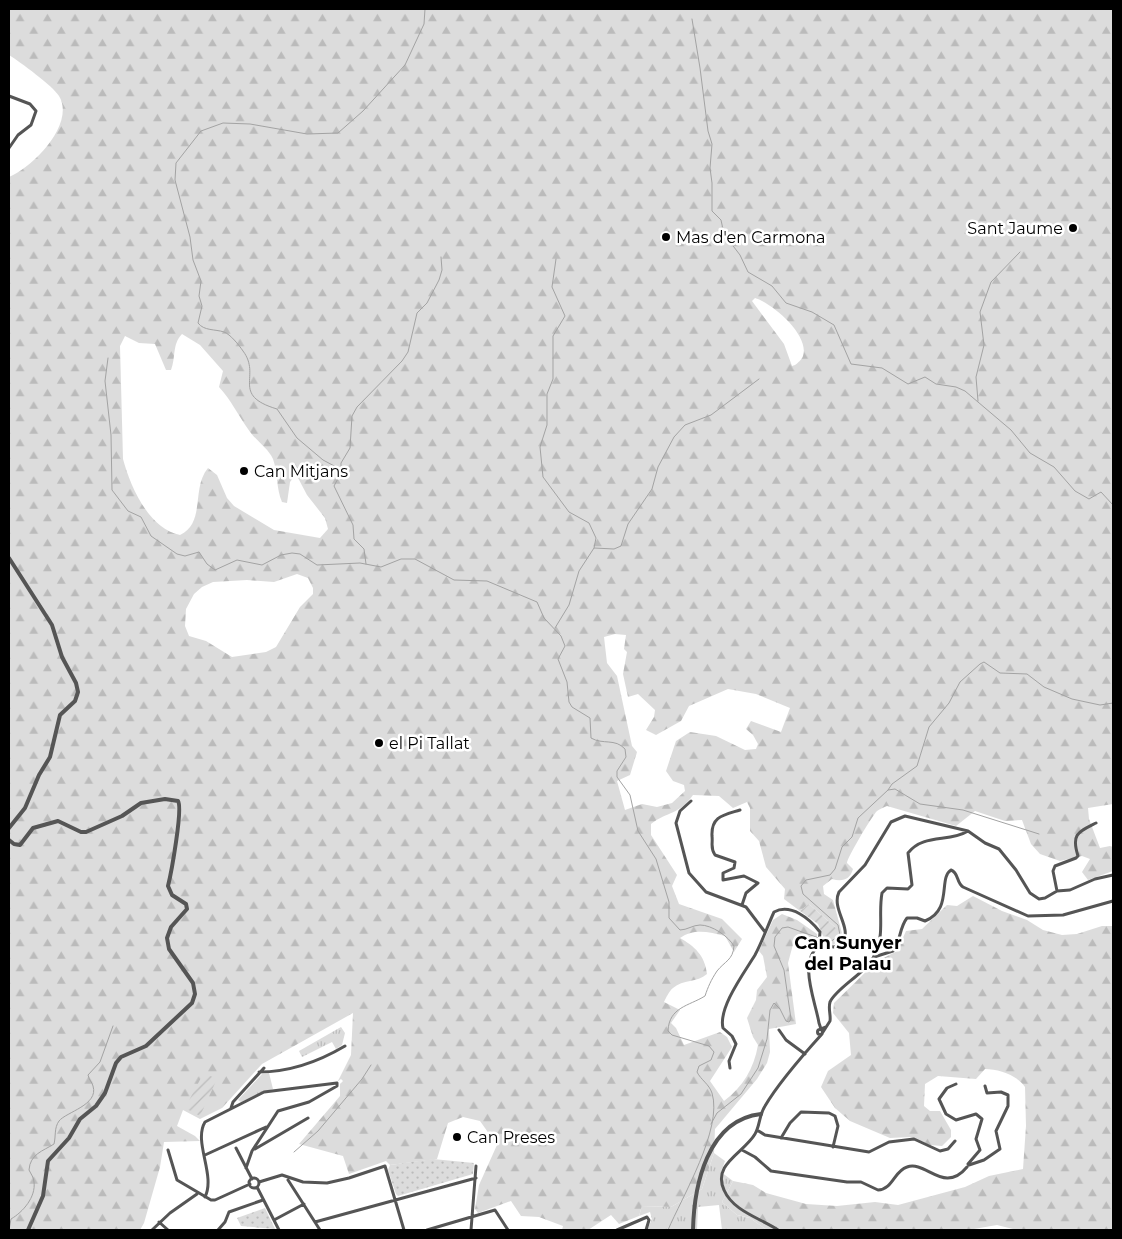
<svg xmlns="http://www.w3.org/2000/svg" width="1122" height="1239" font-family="Montserrat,sans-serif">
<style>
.grass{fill:url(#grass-tufts)}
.forest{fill:url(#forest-firs);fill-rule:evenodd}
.park{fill:url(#park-dots)}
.garden{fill:url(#garden-furrows)}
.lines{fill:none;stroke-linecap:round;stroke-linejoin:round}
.stream{stroke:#a3a3a3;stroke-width:1}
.minor{stroke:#555;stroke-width:3}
.tertiary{stroke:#555;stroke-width:4}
.poi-dot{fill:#000;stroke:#fff;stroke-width:2}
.labels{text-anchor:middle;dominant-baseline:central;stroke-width:5;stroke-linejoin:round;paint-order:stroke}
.poi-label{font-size:16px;fill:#000;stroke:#fff;text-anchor:start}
.neighbourhood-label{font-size:18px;font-weight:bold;fill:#000;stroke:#fff}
</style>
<defs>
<pattern id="grass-tufts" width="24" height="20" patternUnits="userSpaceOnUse" patternTransform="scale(1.25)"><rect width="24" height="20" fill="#dcdcdc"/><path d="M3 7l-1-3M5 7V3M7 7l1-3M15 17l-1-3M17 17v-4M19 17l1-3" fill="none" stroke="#bbb"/></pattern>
<pattern id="forest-firs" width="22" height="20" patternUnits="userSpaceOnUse" patternTransform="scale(1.25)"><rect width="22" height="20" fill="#dcdcdc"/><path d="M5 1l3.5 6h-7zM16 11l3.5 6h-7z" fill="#bbb"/></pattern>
<pattern id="park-dots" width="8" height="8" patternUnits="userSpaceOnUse" patternTransform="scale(1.25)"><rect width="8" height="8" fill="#dcdcdc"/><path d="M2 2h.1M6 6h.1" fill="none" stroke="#bbb" stroke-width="1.8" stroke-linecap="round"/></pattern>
<pattern id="garden-furrows" width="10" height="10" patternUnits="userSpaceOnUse" patternTransform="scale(1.25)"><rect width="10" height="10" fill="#dcdcdc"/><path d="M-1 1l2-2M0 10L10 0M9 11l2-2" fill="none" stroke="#bbb"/></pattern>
</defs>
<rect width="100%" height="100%" fill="#fff"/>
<path class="grass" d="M 341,1027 L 345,1033 L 342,1045 L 336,1049 L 332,1042 L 302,1057 L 299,1051 Z
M 269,1073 L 273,1089 L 241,1102 L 238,1100 L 262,1074 Z
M 714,1153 L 725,1161 L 721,1172 L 733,1181 L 722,1202 L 737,1215 L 750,1218 L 767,1230 L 722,1230 L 719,1205 L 698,1207 L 697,1230 L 647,1230 L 652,1219 L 650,1212 L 639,1216 L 642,1206 L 671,1207 L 702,1189 Z"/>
<path class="forest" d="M 9,9 L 1113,9 L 1113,804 L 1088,808 L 1089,819 L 1100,848 L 1110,846 L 1113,847 L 1113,871 L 1088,880 L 1082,872 L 1090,859 L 1082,856 L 1060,861 L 1040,854 L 1031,844 L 1022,820 L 1005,821 L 975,811 L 956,826 L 887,806 C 884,807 880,809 877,811 C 872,816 847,858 847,863 L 853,869 C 850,880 842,882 832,879 L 823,886 L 824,894 L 833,900 L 843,937 L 833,945 L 824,942 L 823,936 L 829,939 L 836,928 L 809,904 L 800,911 L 784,899 L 785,889 L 766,867 L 759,841 L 750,831 L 750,808 L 747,802 L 733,808 L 719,796 L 693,795 C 679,815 668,811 651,824 L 651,835 L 677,875 L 672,886 L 679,904 L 722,919 L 742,939 L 734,952 L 725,936 C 709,932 694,928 680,938 C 694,946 705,955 707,974 C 697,983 683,979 673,988 C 669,991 666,998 664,1002 L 680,1010 L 671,1023 L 676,1028 L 684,1045 L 720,1032 L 727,1037 L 732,1047 L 710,1081 L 724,1101 C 743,1087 754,1068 758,1045 L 753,1037 L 747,1018 L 756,1000 L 757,990 L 767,977 L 763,956 L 759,951 L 773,920 L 782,914 L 797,920 L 817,934 L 817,940 L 795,937 L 788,963 L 796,1024 L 769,1029 L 770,1052 L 767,1063 L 757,1079 L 715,1129 L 714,1153 L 702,1189 L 671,1207 L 642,1206 L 639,1216 L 619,1224 L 611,1215 L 588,1230 L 562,1230 L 563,1226 L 539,1217 L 521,1216 L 511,1201 L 478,1213 L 475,1209 L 479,1185 L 497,1145 L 480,1121 L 463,1117 L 448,1123 L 437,1159 L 390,1165 L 386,1161 L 349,1174 L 343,1156 L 299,1144 L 340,1096 L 340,1084 L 343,1081 L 341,1079 L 338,1081 L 351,1055 L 353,1013 L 262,1064 L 222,1108 L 200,1119 L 183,1110 L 177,1126 L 195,1136 L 200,1141 L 164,1142 L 160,1167 L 144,1223 L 140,1230 L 9,1230 L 9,177 C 32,168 76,124 59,96 C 53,86 20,62 9,55 ZM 755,298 C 772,303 810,335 803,356 C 802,359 798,363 795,365 L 792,366 L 784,344 L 752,301 ZM 182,334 L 200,345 L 223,371 L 219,387 C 231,400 238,415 248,429 C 255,440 268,448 273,459 C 278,473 276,488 282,502 L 287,503 L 290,482 L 296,474 L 307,495 L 325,518 L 328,529 L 320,538 L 274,530 L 234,506 L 227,498 L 217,475 L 208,468 C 191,488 206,523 180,535 C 149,529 130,486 123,459 L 120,346 L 125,336 L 139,343 L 155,344 L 166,370 L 171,370 C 176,358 172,344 182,334 ZM 297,574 L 308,578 L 313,588 L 313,594 L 300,607 L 276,647 L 266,652 L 232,657 L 206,641 L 189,636 L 185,626 L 186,609 L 194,594 L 202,587 L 213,582 L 247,580 L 274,582 ZM 615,634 L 626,635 L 624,649 L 627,652 L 623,674 L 628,697 L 638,694 L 655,710 L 654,717 L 646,730 L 656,735 L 681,721 L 689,706 L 728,689 L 756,694 L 790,708 L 781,732 L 751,721 L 746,729 L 753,735 L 758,744 L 756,749 L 745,750 L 716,736 L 690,732 L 676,741 L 666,771 L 673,781 L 684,785 L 685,791 L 672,803 L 657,807 L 642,804 L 625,810 L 617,781 L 630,775 L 637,752 L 632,746 L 617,676 L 607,663 L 604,637 Z
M 973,896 L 1002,911 L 1027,920 L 1043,930 L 1062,935 L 1077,934 L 1102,926 L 1113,926 L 1113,1230 L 1017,1230 L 997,1225 L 968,1230 L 767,1230 L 750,1218 L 737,1215 L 722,1202 L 733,1181 L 753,1185 L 766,1193 L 806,1204 L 837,1206 L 875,1202 L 898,1205 L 965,1187 L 989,1176 L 1023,1169 L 1026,1126 L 1025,1087 C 1017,1075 999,1069 985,1069 L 976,1079 L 938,1076 L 925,1084 L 924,1106 L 930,1111 L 940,1111 L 951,1130 L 951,1137 L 942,1146 L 930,1145 L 910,1137 L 890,1138 L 850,1121 L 835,1108 L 821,1087 L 828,1071 L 851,1055 L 849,1033 L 833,1013 L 834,1003 L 876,962 L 897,951 L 906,931 L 922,929 L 947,905 L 957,906 Z"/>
<path class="park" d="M 433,1159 L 474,1163 L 473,1174 L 398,1196 L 396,1194 L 388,1170 L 390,1165 Z
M 265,1208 L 275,1229 L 241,1226 L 237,1218 Z"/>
<path class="garden" d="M 809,904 L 836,928 L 838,934 L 829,939 L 823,936 L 818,924 L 800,911 Z
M 206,1074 L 217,1079 L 200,1116 L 185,1108 L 202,1076 Z"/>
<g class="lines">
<path class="stream" d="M 692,19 L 700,68 L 708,131 L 712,144 L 710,168 L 712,183 L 712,211 L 721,220 L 724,234 L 740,255 L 748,272 L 772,286 L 786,303 L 812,312 L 834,325 L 851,364 L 882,368 L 908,384 L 925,377 L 936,384 L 956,387 L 965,391 L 1011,430 L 1030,453 L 1054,467 L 1075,491 L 1089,499 L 1101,492 L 1113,505
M 556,259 L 552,287 L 565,316 L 553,336 L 553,379 L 547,394 L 547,425 L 540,447 L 543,477 L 569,512 L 589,523 L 596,538 L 594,548
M 108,358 L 105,381 L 111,435 L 112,490 L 128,511 L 141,517 L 151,536 L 177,554 L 185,556 L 199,552 L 207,564 L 215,570 L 237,560 L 262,565 L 281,555 L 292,553 L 300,554 L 317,565 L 360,563 L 381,567 L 401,559 L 415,559 L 454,580 L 487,581 L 537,602 L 544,618 L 561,636 L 565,646 L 558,659 L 567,682 L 569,702 L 572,707 L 590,718 L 591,738 C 603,745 615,738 625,749 L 626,757 L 617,771 L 617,777 L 630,795 L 638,831 L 656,859 L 669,902 L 669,918 L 680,930 C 687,930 693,925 700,925 C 712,925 728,936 734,946 C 733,960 725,961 717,971 C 711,980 708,987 705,996 C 689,1006 669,1007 668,1031 L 672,1035 L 709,1046 L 714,1052 L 711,1060 L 699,1066 L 697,1072 C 701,1080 709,1084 712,1093 C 723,1129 682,1197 668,1230
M 978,401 L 976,377 L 984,345 L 980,312 L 991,282 L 1020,252
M 340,469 L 323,460 L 297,438 L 277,409 C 230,395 262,376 243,351 C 239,345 230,334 224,332 C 215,329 204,331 198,323 L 202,306 L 199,296 L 201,281 L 193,260 L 190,237 L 175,180 L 176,163 L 201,131 L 223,123 L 250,124 L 307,134 L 338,133 L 363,111 L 405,65 L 424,24 L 425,9
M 366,564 L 364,549 L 354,539 L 353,525 L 334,486 L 341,473 L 341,463 L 350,448 L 352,416 L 357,407 L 402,361 L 408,352 L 417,313 L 427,303 L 439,280 L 442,270 L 441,257
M 555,628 L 569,605 L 579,571 L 594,548 L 614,549 L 621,546 L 628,524 L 652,489 L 658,467 L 674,437 L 685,425 L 711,415 L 759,379
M 888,790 L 892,784 L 917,766 L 929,727 L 949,703 L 960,682 L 980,664 L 984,662 L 1000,673 L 1027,674 L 1044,687 L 1072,699 L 1100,705 L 1113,703
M 711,1124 L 717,1113 L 741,1094 L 758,1068 L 767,1039 L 770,1010 L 774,1003 L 780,1009 L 786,1021 L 789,1022 L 791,1019 L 784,970 L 774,946 L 775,937 L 782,928 L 788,927 L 830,942 L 840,935 L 838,925 L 803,894 L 801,886 L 806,880 L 830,875 L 835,869 L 842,847 L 852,837 L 858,818 L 888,790 L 895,789 L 920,804 L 963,810 L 1039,834
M 294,1152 L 318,1131 L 362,1079 L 371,1065
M 9,1230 L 11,1219 C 23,1212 36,1197 34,1182 C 34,1178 31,1174 29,1170 C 30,1154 43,1151 54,1144 C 56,1136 54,1128 59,1121 C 66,1112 99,1105 93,1086 C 92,1082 89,1080 88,1075 L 100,1062 L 113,1026"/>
<path class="minor" d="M 9,96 L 30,104 L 36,111 L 31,125 L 18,135 L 9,148
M 691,801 L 680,811 L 676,823 L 689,873 L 706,892 L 746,907 L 765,932
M 740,810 C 724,815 711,816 712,836 C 713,844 710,848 715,855 L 735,862 L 734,868 L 723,873 L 723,880 L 744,876 L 758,883 L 746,893 L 742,905
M 1057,891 L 1053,871 L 1055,866 L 1076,858 L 1078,856 C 1071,834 1078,832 1096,823
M 819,945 L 834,947 L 843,942 C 852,927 831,909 839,892 L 865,865 L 891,822 L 905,816 L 968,831 L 985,843 L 999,849 L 1016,870 L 1030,893 L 1039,899 L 1045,898 L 1057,891 L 1070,890 L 1095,879 L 1113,875
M 819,945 C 798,963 815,999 819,1023 L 821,1029 L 826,1027
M 874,957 L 893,951 C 901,941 899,928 907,918 L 917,918 L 925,921 C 953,910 938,878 951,870 C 959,873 956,882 963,887 L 1028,916 L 1063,915 L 1113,901
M817.5 1032a2.5 2.5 0 1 1 5 0a2.5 2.5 0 1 1-5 0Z
M 779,1030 L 786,1040 L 805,1054
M 823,1032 L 830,1021 C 831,1015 828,1009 830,1002 C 837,987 867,973 875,954 C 885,933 878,915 882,893 L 887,888 L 908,889 L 912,885 L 908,853 C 924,833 949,843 968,831
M 730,1068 L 729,1061 L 736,1044 L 732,1036 L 723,1028 C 718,1008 744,973 755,955 C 762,942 768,925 774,912 C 791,903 810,919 820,932 L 819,945
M 259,1072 C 291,1072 318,1062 345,1046
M 956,1084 L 947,1088 L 939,1099 L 946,1114 L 956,1120 L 976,1114 L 982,1119 L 976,1139 L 980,1150 L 968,1164
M 231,1108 L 233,1102 L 264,1068
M 757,1130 L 765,1135 L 869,1152 L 889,1142 L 914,1139 L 940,1151 L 948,1149 L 955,1141
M 781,1138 L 790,1123 L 801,1112 L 829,1113 L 835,1116 L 838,1126 L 833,1147
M 236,1148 L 252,1179
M 255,1149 L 308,1118
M 168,1150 L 177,1180 L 211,1200 L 215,1200 L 250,1184
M 742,1150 L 755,1157 L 771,1171 L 847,1182 L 861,1182 L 878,1190 C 893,1189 894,1171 907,1167 C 926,1160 944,1195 967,1167
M 205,1155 L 266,1127
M 969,1165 L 984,1160 L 1000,1149 L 996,1131 L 1008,1106 L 1008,1095 L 1001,1092 L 987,1093 L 985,1086
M249 1183a5 5 0 1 1 10 0a5 5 0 1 1-10 0Z
M 288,1180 L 320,1230
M 259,1182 L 282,1175 L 303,1182 L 327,1183 L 349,1178 L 385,1166 L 404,1230
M 257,1187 L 279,1230
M 205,1197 C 216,1175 193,1142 205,1122 L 264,1092 L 337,1083 L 337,1086 L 309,1102 L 278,1111 L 252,1151 L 246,1168
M 274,1220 L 304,1204
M 159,1222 L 168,1230
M 315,1222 L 476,1178
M 152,1230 L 170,1213 L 197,1194
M 218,1230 L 225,1222 L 229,1212 L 263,1200
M 427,1230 L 495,1210 L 508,1230
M 471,1230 L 476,1166
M 617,1230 L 647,1217 L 649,1220 L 646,1230
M 778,1230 C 760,1218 733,1211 724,1190 C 712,1164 744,1153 755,1134 C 760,1126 759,1115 765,1106 C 779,1082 803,1055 822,1034"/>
<path class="tertiary" d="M 9,558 L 52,625 L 62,657 L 76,683 L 78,692 L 75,701 L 60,715 L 50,757 L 39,775 L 25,808 L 9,828
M 9,840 L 14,844 L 20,845 L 33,828 L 58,821 L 81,832 L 86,832 L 122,816 L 141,803 L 165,799 L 178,801 C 183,809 171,874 168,886 L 172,895 L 186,904 L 187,909 L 171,927 L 167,938 L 169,949 L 193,983 L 195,994 L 192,1003 L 146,1046 L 121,1057 L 116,1063 L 105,1093 L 96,1106 L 80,1119 L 69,1138 L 48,1161 L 43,1196 L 28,1230
M 693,1230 C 694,1186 707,1120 761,1114"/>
</g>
<g class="poi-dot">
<circle cx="1073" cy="228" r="5"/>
<circle cx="666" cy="237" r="5"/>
<circle cx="244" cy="471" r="5"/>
<circle cx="379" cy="743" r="5"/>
<circle cx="457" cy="1137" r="5"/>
</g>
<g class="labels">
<g class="poi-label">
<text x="1063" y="228" text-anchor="end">Sant Jaume</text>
<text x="676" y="237">Mas d'en Carmona</text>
<text x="254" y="471">Can Mitjans</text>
<text x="389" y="743">el Pi Tallat</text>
<text x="467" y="1137">Can Preses</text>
</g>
<g class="neighbourhood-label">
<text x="848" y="943">Can Sunyer<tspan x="848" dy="21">del Palau</tspan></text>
</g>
</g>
<rect width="1122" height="1239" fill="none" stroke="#000000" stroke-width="20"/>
</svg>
